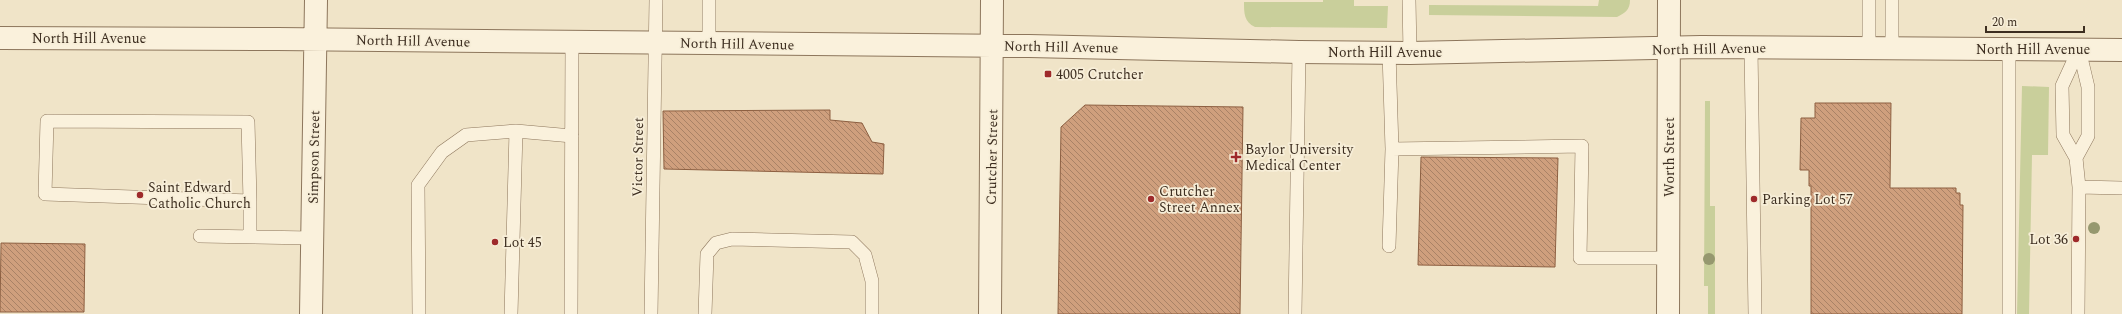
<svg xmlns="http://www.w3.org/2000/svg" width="2122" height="314" font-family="Spectral,serif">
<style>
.green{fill:#c9cf9b}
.building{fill:url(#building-back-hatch);stroke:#8d5f41}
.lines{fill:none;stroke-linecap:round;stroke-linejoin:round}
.service-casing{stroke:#8d765c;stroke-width:14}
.minor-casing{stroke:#8d765c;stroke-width:24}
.service{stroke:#faf1dc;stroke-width:13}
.minor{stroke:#faf1dc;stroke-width:22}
.tree{fill:#96986f}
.poi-dot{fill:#9e2a2b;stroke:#f7eed8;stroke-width:1.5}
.labels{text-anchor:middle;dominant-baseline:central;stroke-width:3.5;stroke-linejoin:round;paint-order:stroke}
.street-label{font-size:14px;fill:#3d2e20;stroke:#f7eed8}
.poi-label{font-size:14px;fill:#3d2e20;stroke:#f7eed8;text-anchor:start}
</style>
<defs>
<pattern id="building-back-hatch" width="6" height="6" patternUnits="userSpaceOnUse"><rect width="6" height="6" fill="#cf9f7d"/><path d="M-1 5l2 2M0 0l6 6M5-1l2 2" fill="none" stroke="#a98266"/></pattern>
</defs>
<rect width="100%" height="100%" fill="#f0e4c8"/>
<path class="green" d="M 1323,0 L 1354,0 L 1354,6 L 1388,6 L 1387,28 L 1255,27 C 1244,22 1244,13 1244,2 L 1323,2 Z
M 1599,0 L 1630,0 C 1630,10 1625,13 1617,17 L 1429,15 L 1429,5 L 1598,6 Z
M 2022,86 L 2049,87 L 2048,155 L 2032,155 L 2029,314 L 2017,314 Z
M 1705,101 L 1710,101 L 1710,206 L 1715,206 L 1715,314 L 1708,314 L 1708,286 L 1704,286 Z"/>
<path class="building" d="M 1815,103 L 1891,103 L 1890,188 L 1956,188 L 1956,193 L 1960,193 L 1960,205 L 1963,205 L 1962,314 L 1811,314 L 1811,186 L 1809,186 L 1809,170 L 1800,170 L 1801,118 L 1815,118 Z
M 1085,105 L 1243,107 L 1240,314 L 1058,314 L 1061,127 Z
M 830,110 L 830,120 L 862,123 L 872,142 L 884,144 L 883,174 L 664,169 L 663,111 Z
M 1421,157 L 1558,158 L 1555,267 L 1418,265 Z
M 1,243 L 85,244 L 84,312 L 0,312 Z"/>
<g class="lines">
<defs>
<path id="service" d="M 709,0 L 709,43
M 1409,0 L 1410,53
M 1751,48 L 1755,314
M 1892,48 L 1892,0
M 1869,49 L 1869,0
M 2009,49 L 2009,314
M 1389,52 L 1392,149 L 1582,146 L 1580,258 L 1668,258
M 47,121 L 248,122 L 250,201 L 45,194 Z
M 2076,158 L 2088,136 L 2088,87 L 2079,49
M 2079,187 L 2122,188
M 250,201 L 250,237
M 200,236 L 312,238
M 1389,246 L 1392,149
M 419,314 L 418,185 L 442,152 L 466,135 L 516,131 L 572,136
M 511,314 L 516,131
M 571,314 L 572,42
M 651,314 L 656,0
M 705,314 L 707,254 L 716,243 L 732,239 L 852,242 L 865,255 L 872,281 L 872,314
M 1295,314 L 1299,52
M 2078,314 L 2079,187 L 2076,158 L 2063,135 L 2062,86 L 2079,49"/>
<path id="minor" d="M 0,38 L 277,39 L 1029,46 L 1299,52 L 1410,53 L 1701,47 L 2122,50
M 311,314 L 316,0
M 990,314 L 992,0
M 1668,314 L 1669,0"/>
</defs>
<use href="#service" class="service-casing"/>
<use href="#minor" class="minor-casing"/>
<use href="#service" class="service"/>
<use href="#minor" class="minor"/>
</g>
<g class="tree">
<circle cx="2094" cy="228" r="6"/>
<circle cx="1709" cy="259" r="6"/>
</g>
<g class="poi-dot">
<rect x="1044" y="70" width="8" height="8" rx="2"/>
<path d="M1234 151h4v4h4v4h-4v4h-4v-4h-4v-4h4z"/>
<circle cx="140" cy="195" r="4"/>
<circle cx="1151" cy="199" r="4"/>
<circle cx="1754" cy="199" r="4"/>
<circle cx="2076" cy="239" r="4"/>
<circle cx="495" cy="242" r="4"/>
</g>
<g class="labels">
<g class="street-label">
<text x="89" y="38">North Hill Avenue</text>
<text transform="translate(413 41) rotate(1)">North Hill Avenue</text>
<text transform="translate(737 44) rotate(1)">North Hill Avenue</text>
<text transform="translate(1061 47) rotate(1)">North Hill Avenue</text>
<text transform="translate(1709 49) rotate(-1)">North Hill Avenue</text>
<text x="2033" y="49">North Hill Avenue</text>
<text x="1385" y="52">North Hill Avenue</text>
<text transform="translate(314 157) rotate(-89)">Simpson Street</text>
<text transform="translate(638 157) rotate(-89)">Victor Street</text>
<text transform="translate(992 157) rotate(-89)">Crutcher Street</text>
<text transform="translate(1669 157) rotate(-90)">Worth Street</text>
</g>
<g class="poi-label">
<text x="1056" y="74">4005 Crutcher</text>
<text x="1245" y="149">Baylor University<tspan x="1245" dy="16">Medical Center</tspan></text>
<text x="148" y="187">Saint Edward<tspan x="148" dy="16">Catholic Church</tspan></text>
<text x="1159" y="191">Crutcher<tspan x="1159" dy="16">Street Annex</tspan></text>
<text x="1762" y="199">Parking Lot 57</text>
<text x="2068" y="239" text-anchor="end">Lot 36</text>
<text x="503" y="242">Lot 45</text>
</g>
</g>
<path d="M1986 26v6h98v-6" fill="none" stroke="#3d2e20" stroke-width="2"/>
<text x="1992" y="26" font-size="12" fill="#3d2e20" stroke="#f7eed8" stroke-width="3" paint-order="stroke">20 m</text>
</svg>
